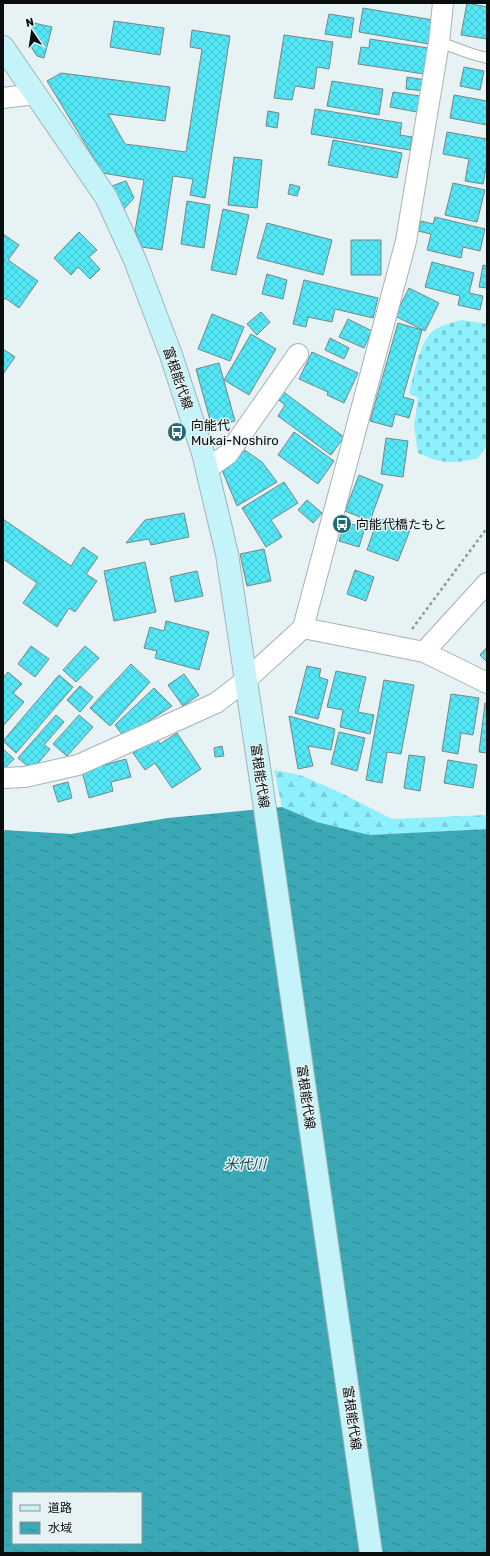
<svg xmlns="http://www.w3.org/2000/svg" width="490" height="1556" font-family="Rubik,'Noto Sans JP',sans-serif">
<style>
.forest{fill:url(#forest-firs)}
.cemetery{fill:url(#cemetery-stones)}
.water{fill:url(#water-ripples);fill-rule:evenodd}
.building{fill:url(#building-cross-hatch);stroke:#798586}
.lines{fill:none;stroke-linecap:round;stroke-linejoin:round}
.lane-casing{stroke:#a6b2b4;stroke-width:12}
.street-casing{stroke:#a6b2b4;stroke-width:22}
.secondary-casing{stroke:#a6b2b4;stroke-width:24}
.path{stroke:#919a9b;stroke-width:2.5;stroke-dasharray:3 3;stroke-linecap:butt}
.lane{stroke:#fff;stroke-width:10}
.street{stroke:#fff;stroke-width:20}
.secondary{stroke:#c4f4f9;stroke-width:22}
.labels{text-anchor:middle;dominant-baseline:central;stroke-width:3;stroke-linejoin:round;paint-order:stroke}
.street-label{font-size:13px;fill:#090d0d;stroke:#e6f2f4}
.poi-label{font-size:13px;fill:#090d0d;stroke:#e6f2f4;text-anchor:start}
.water-label{font-size:14px;font-style:italic;fill:#0c4e54;stroke:#e6f2f4}
</style>
<defs>
<pattern id="forest-firs" width="22" height="20" patternUnits="userSpaceOnUse"><rect width="22" height="20" fill="#8df0fc"/><path d="M5 1l3.5 6h-7zM16 11l3.5 6h-7z" fill="#78cdd7"/></pattern>
<pattern id="cemetery-stones" width="16" height="16" patternUnits="userSpaceOnUse"><rect width="16" height="16" fill="#8df0fc"/><path d="M2 7V4a2 2 0 0 1 4 0v3zM10 15v-3a2 2 0 0 1 4 0v3z" fill="#78cdd7"/></pattern>
<pattern id="water-ripples" width="26" height="14" patternUnits="userSpaceOnUse"><rect width="26" height="14" fill="#3aa9b5"/><path d="M2 4q2-2 4 0t4 0M15 11q2-2 4 0t4 0" fill="none" stroke="#2f8892"/></pattern>
<pattern id="building-cross-hatch" width="8" height="8" patternUnits="userSpaceOnUse"><rect width="8" height="8" fill="#53e6f5"/><path d="M0 0l8 8M0 8l8-8" fill="none" stroke="#47c4d1"/></pattern>
</defs>
<rect width="100%" height="100%" fill="#e6f2f4"/>
<path class="forest" d="M 274,770 L 300,775 L 339,792 L 392,819 L 487,815 L 487,829 L 369,835 L 317,822 L 282,807 Z"/>
<path class="cemetery" d="M 462,320 L 487,324 L 487,446 L 478,458 C 453,464 442,464 418,453 L 414,426 L 418,398 L 409,393 C 414,376 419,342 433,331 C 441,325 451,323 462,320 Z"/>
<path class="water" d="M 282,807 L 317,822 L 369,835 L 487,829 L 487,1553 L 3,1553 L 3,830 L 71,834 L 168,818 ZM 13,1493 L 141,1493 L 141,1543 L 13,1543 Z"/>
<path class="building" d="M 467,3 L 487,7 L 487,39 L 461,35 Z
M 363,8 L 433,20 L 429,44 L 359,32 Z
M 329,14 L 354,18 L 351,38 L 325,34 Z
M 114,21 L 164,28 L 160,55 L 110,47 Z
M 34,23 L 52,27 L 44,58 L 37,56 L 29,44 Z
M 192,30 L 230,36 L 205,198 L 190,195 L 193,179 L 173,176 L 162,250 L 142,247 L 135,231 L 144,180 L 103,173 L 47,81 L 61,73 L 170,87 L 165,121 L 108,114 L 125,144 L 186,152 L 202,49 L 190,47 Z
M 284,35 L 333,42 L 329,69 L 317,67 L 314,89 L 295,86 L 292,100 L 274,98 Z
M 370,39 L 428,48 L 424,74 L 358,64 L 361,47 L 369,48 Z
M 464,67 L 484,71 L 480,90 L 460,86 Z
M 407,77 L 426,80 L 425,91 L 406,89 Z
M 332,81 L 383,89 L 379,115 L 327,106 Z
M 393,92 L 420,96 L 417,112 L 390,107 Z
M 454,95 L 487,101 L 487,125 L 450,118 Z
M 315,109 L 402,123 L 400,135 L 412,137 L 410,150 L 311,134 Z
M 268,111 L 279,113 L 277,128 L 266,126 Z
M 447,132 L 487,139 L 487,163 L 483,184 L 465,181 L 469,159 L 443,154 Z
M 333,140 L 402,153 L 397,178 L 328,165 Z
M 234,157 L 262,160 L 257,208 L 228,205 Z
M 126,181 L 134,198 L 123,210 L 112,186 Z
M 453,183 L 485,190 L 477,222 L 445,215 Z
M 290,184 L 300,187 L 297,196 L 288,194 Z
M 187,201 L 210,205 L 204,248 L 181,244 Z
M 223,209 L 249,215 L 236,275 L 211,270 Z
M 435,217 L 485,229 L 480,251 L 463,247 L 461,258 L 427,250 L 431,234 L 418,231 L 421,221 L 433,224 Z
M 267,223 L 332,240 L 323,275 L 257,258 Z
M 79,232 L 97,250 L 89,257 L 100,269 L 90,279 L 78,267 L 71,275 L 54,258 Z
M 3,234 L 19,245 L 8,260 L 38,281 L 19,308 L 5,298 L 3,301 Z
M 351,240 L 381,240 L 381,275 L 351,275 Z
M 432,262 L 474,273 L 469,293 L 483,296 L 480,310 L 458,305 L 460,296 L 425,287 Z
M 483,265 L 487,266 L 487,288 L 479,287 Z
M 267,274 L 287,280 L 283,299 L 262,294 Z
M 304,280 L 378,298 L 373,318 L 335,309 L 332,322 L 308,317 L 306,327 L 293,324 Z
M 409,288 L 439,303 L 425,331 L 395,316 Z
M 261,312 L 270,322 L 257,335 L 247,324 Z
M 212,314 L 244,327 L 230,361 L 198,349 Z
M 348,319 L 372,331 L 364,348 L 339,337 Z
M 398,323 L 422,330 L 403,397 L 414,400 L 409,418 L 395,414 L 392,427 L 370,421 Z
M 251,334 L 276,349 L 249,395 L 224,380 Z
M 330,338 L 349,348 L 344,359 L 325,350 Z
M 3,349 L 15,357 L 3,374 Z
M 312,352 L 358,373 L 344,403 L 327,395 L 328,392 L 299,379 Z
M 219,363 L 235,421 L 212,427 L 196,369 Z
M 281,390 L 344,437 L 331,455 L 278,416 L 285,405 L 275,397 Z
M 294,432 L 334,461 L 318,484 L 278,455 Z
M 386,438 L 408,441 L 403,477 L 381,474 Z
M 240,447 L 262,462 L 277,482 L 237,506 L 222,470 Z
M 359,475 L 383,485 L 370,521 L 345,511 Z
M 284,482 L 298,503 L 271,520 L 282,537 L 266,547 L 242,508 Z
M 307,500 L 322,513 L 313,523 L 298,510 Z
M 184,513 L 189,537 L 151,545 L 149,539 L 126,543 L 145,520 Z
M 378,518 L 410,530 L 398,561 L 367,550 Z
M 3,519 L 71,566 L 83,547 L 98,557 L 86,574 L 97,581 L 75,612 L 69,608 L 57,627 L 23,603 L 37,583 L 3,559 Z
M 345,522 L 365,528 L 359,547 L 339,541 Z
M 264,549 L 271,581 L 247,586 L 240,554 Z
M 145,562 L 156,612 L 114,621 L 104,571 Z
M 355,570 L 374,577 L 366,601 L 347,594 Z
M 197,571 L 203,596 L 175,602 L 170,577 Z
M 166,621 L 209,632 L 199,670 L 155,658 L 157,651 L 144,648 L 150,627 L 164,631 Z
M 31,646 L 49,659 L 35,677 L 18,664 Z
M 85,646 L 99,658 L 76,682 L 63,670 Z
M 487,647 L 487,662 L 480,655 Z
M 131,664 L 150,682 L 110,726 L 90,708 Z
M 307,666 L 321,669 L 319,677 L 328,680 L 318,719 L 295,713 Z
M 336,671 L 366,677 L 358,712 L 374,715 L 370,734 L 340,727 L 343,710 L 327,707 Z
M 8,672 L 22,684 L 13,693 L 24,702 L 3,726 L 3,678 Z
M 184,674 L 199,695 L 183,706 L 168,685 Z
M 59,675 L 73,687 L 16,753 L 3,741 Z
M 384,680 L 414,685 L 401,754 L 387,752 L 382,783 L 366,780 Z
M 80,686 L 93,697 L 80,712 L 67,700 Z
M 154,688 L 172,706 L 124,737 L 115,725 Z
M 451,694 L 479,698 L 473,735 L 461,733 L 458,754 L 442,751 Z
M 485,703 L 487,703 L 487,753 L 479,752 Z
M 56,715 L 64,722 L 44,745 L 50,749 L 32,770 L 18,758 Z
M 79,715 L 93,727 L 67,756 L 53,744 Z
M 289,716 L 335,729 L 331,750 L 308,746 L 313,766 L 298,769 Z
M 339,732 L 365,738 L 357,771 L 331,764 Z
M 177,733 L 201,769 L 172,788 L 155,763 L 145,770 L 133,753 L 156,738 L 160,744 Z
M 222,746 L 224,756 L 215,757 L 214,748 Z
M 3,749 L 14,759 L 3,770 Z
M 409,755 L 425,757 L 420,791 L 404,788 Z
M 126,759 L 131,777 L 111,782 L 113,791 L 89,798 L 82,771 Z
M 448,760 L 477,765 L 473,788 L 444,783 Z
M 68,782 L 72,798 L 58,802 L 53,786 Z"/>
<g class="lines">
<defs>
<path id="lane" d="M 439,42 L 472,54 L 487,58"/>
<path id="street" d="M 3,98 L 35,94
M 207,469 L 228,454 L 298,354
M 303,628 L 406,241 L 439,42 L 443,3
M 424,652 L 487,583
M 3,778 L 25,777 L 78,765 L 216,703 L 246,680 L 303,628 L 424,652 L 487,683"/>
<path id="secondary" d="M 3,47 L 106,197 L 135,260 L 171,355 L 203,453 L 227,554 L 260,774 L 371,1553"/>
</defs>
<use href="#lane" class="lane-casing"/>
<use href="#street" class="street-casing"/>
<use href="#secondary" class="secondary-casing"/>
<path class="path" d="M 412,629 L 487,528"/>
<use href="#lane" class="lane"/>
<use href="#street" class="street"/>
<use href="#secondary" class="secondary"/>
</g>
<defs>
<symbol id="bus-disc" viewBox="-11 -11 22 22"><circle r="9.5" fill="#206b73" stroke="#e6f2f4"/><path d="M-5-6H5V4H4V6H2V4H-2V6H-4V4H-5ZM-3.5-4V0h7V-4ZM-3.5 1.2v1.5H-2V1.2ZM2 1.2v1.5H3.5V1.2Z" fill="#fff"/></symbol>
</defs>
<g fill-rule="evenodd">
<use href="#bus-disc" x="166" y="421" width="22" height="22"/>
<use href="#bus-disc" x="331" y="513" width="22" height="22"/>
</g>
<g class="labels">
<g class="street-label">
<text transform="translate(178 378) rotate(71)">富根能代線</text>
<text transform="translate(260 776) rotate(82)">富根能代線</text>
<text transform="translate(306 1097) rotate(82)">富根能代線</text>
<text transform="translate(352 1418) rotate(82)">富根能代線</text>
</g>
<g class="poi-label">
<text x="191" y="425">向能代<tspan x="191" dy="15">Mukai-Noshiro</tspan></text>
<text x="356" y="524">向能代橋たもと</text>
</g>
<g class="water-label">
<text x="245" y="1164">米代川</text>
</g>
</g>
<rect width="490" height="1556" fill="none" stroke="#090d0d" stroke-width="8"/>
<rect x="12" y="1492" width="130" height="52" fill="#e6f2f4" stroke="#8e9698"/>
<rect x="20" y="1505" width="20" height="6" fill="#c4f4f9" stroke="#8e9698"/>
<text x="48" y="1512" font-size="12" fill="#090d0d">道路</text>
<rect x="20" y="1522" width="20" height="12" fill="url(#water-ripples)" stroke="#8e9698"/>
<text x="48" y="1532" font-size="12" fill="#090d0d">水域</text>
<g transform="translate(32 32) rotate(347)" stroke="#e6f2f4" stroke-width="3" paint-order="stroke">
<path d="M0-3L7 15L0 10L-7 15Z" fill="#090d0d"/>
<text y="-6" font-size="11" font-weight="bold" text-anchor="middle" fill="#090d0d">N</text>
</g>
</svg>
